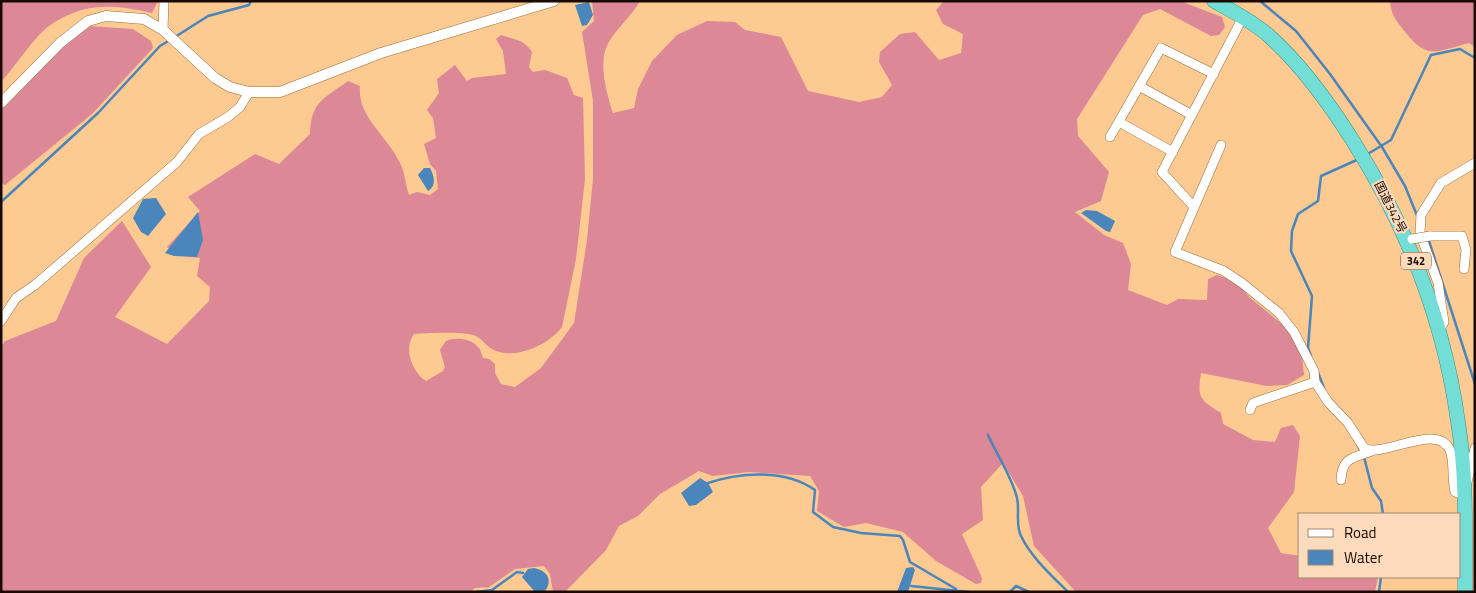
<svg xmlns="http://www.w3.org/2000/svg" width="1476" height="593" font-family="'Titillium Web','Noto Sans JP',sans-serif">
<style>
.forest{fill:#dc8897}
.water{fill:#4a85bc}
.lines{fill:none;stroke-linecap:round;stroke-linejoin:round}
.stream{stroke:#4a85bc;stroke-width:2.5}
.minor-casing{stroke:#9a6c36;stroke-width:10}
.tertiary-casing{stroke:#9a6c36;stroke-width:11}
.trunk-casing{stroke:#3c8e85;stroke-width:15}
.minor{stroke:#fff;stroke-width:9}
.tertiary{stroke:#fff;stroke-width:10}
.trunk{stroke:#72ded6;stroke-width:14}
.minor-bridge-casing{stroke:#9a6c36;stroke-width:10;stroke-linecap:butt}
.minor-bridge{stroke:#fff;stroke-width:9}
.labels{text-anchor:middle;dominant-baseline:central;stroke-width:4.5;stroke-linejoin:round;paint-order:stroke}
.shield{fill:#fbdbbb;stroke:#5e4838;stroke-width:1}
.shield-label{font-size:11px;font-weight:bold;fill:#1a0900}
.street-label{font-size:12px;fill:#1a0900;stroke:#fbdbbb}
</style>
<rect width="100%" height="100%" fill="#fdca92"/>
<path class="forest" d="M 1,1 L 158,1 L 152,13 C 114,4 83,2 49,26 C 33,38 15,67 1,82 Z
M 592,1 L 640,1 C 631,17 613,31 606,48 C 599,67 607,95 613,113 L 634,108 L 638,89 L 652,61 L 677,35 L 707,21 L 735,22 L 745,30 L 781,37 L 808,91 L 859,102 L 882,97 L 892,85 L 879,62 L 880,52 L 900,34 L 915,32 L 939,60 L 961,53 L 963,34 L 943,24 L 936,10 L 944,1 L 1180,1 L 1222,17 L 1225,27 L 1219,35 L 1211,36 L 1160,9 L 1143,15 L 1077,119 L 1078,136 L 1109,172 L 1101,201 L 1075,212 L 1104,235 L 1123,243 L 1131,264 L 1128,290 L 1167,305 L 1178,299 L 1207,300 L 1208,279 L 1217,275 L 1238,282 L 1249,297 L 1288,329 L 1302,354 L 1304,375 L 1287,385 L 1267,386 L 1201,373 C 1197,398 1200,400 1221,413 L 1223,424 L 1253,440 L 1275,442 L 1281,428 L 1293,425 L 1300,436 L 1294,492 L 1268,528 L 1281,553 L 1300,556 L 1300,577 L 1378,577 L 1375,592 L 1076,592 L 1034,546 L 1023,496 L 1003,463 L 981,487 L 983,520 L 962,534 L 982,578 L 981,583 L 976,584 L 936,561 L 903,532 L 866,523 L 844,527 L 817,511 L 819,491 L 810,476 L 749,472 L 713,476 L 699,471 L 660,494 L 638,516 L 619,526 L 606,550 L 565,592 L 553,592 L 550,574 L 544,566 L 515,569 L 489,587 L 475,588 L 470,592 L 1,592 L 1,347 L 5,341 L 56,321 L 84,258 L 122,221 L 151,267 L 115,317 L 167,344 L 209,301 L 210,287 L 197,276 L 200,258 L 175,255 L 167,247 L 200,211 L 188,197 L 255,154 L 279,164 L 310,134 C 311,101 324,99 348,81 L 360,86 C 357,116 386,135 399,161 C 405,171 405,184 409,195 L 417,192 L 430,195 L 438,189 L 436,171 L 430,164 L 424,144 L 436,138 L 433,118 L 427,110 L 439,93 L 437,79 L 455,65 L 467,81 L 472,78 L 506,74 L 503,51 L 496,39 L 501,35 C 515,40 524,39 532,52 L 529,67 L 533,72 L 545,70 L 567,78 L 574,95 L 583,98 L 585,179 L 576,259 L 562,327 C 549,345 515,360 494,350 C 487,347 482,339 476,336 C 464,331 427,333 414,334 C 403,348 412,372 426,381 L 443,371 L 445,367 L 440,350 L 446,341 C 456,337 470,338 478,347 C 481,349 481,354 483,358 L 489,359 L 495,364 L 495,373 L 501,384 L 515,387 L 541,368 L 574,323 L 587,240 L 593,179 L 593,101 L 582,32 L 594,21 Z
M 1390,1 L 1475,1 L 1475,47 L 1469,43 C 1434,52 1427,61 1402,28 C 1395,19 1391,14 1390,1 Z
M 89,26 L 133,29 L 151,41 L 153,48 L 92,114 L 5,185 L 1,183 L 1,107 L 63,45 Z"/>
<path class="water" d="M 589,2 L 593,15 L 587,25 L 582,26 L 575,5 Z
M 424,168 L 430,168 C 434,175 437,186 428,191 L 418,175 Z
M 156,198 L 166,214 L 148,236 L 141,232 L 133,218 L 143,199 Z
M 1086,210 L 1097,211 L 1115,221 L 1110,232 L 1106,231 L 1081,213 Z
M 198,212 L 203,240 L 197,257 L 174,256 L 165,253 Z
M 700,478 L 708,483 L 713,492 L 696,505 L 689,506 L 681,493 Z
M 913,567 L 915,570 L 908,592 L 897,592 L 906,568 Z
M 534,568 C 547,570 554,581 544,592 L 535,592 L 522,577 L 528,569 Z"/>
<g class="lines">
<path class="stream" d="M 1260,1 L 1296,31 L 1330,74 L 1382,147 L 1405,186 L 1418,218
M 175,37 L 208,16 L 249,5 L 251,1
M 1366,155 L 1391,140 L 1431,55 L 1460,49 L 1475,58
M 1,202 L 98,113 L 160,46 L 170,40
M 1428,238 L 1475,384
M 1311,356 L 1308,348 L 1312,296 L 1291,251 L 1292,231 L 1298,214 L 1318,201 L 1321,176 L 1359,159
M 1317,370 L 1324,388
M 988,435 C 997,455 1012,477 1017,498 C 1020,511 1015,523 1021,536 C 1031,557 1051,575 1068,592
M 1357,444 L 1364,457 L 1372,488 L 1381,501 L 1383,514
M 708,483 C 741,472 785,469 815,490 L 813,512 L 833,527 L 861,533 L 900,536 L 903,540 L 910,562 L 956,589
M 911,586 L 969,592
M 476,592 L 492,590 L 517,572 L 523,573
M 1010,592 L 1016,586 L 1029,592
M 1379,592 L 1381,577"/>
<defs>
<path id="minor" d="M 163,30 L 164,1
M 1139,86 L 1192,115
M 1119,122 L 1173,152
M 1110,137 L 1161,48 L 1214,74
M 1221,145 L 1175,252 L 1224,271 L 1242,283 L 1279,313 L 1294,332 L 1314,371 L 1315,382 L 1328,402 L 1348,423 L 1364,448 C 1383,459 1441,419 1451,453 C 1454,465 1452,479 1455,492 L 1464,495 L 1475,448
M 1194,207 L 1162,172 L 1243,17
M 1430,236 L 1462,236 L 1466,250 L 1464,269
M 1,321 L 16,298 L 35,285 L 177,162 L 199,134 L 228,117 L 240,107 L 249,92
M 1439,330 L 1444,322 L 1438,283 L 1420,233 L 1421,215 L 1441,183 L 1475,163
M 1250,410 L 1253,403 L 1315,382
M 1341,480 C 1342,457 1353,458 1372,451"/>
<path id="tertiary" d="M 1,103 L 60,43 L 88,21 L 106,16 L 144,19 L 163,30 L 215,78 L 230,87 L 249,92 L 280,92 L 381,53 L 554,1"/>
<path id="trunk" d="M 1214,1 C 1232,11 1252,21 1268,35 C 1302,65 1329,103 1353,141 C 1408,228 1444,320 1458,422 C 1467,478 1465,535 1465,592"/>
</defs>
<use href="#minor" class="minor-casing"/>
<use href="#tertiary" class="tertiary-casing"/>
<use href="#trunk" class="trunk-casing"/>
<use href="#minor" class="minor"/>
<use href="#tertiary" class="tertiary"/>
<use href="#trunk" class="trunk"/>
<defs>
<path id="minor-bridge" d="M 1412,239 L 1430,236"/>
</defs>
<use href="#minor-bridge" class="minor-bridge-casing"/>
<use href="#minor-bridge" class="minor-bridge"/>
</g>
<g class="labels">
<rect class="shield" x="1401" y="252.5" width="30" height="17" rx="4"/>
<g class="shield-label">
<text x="1416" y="261">342</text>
</g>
<g class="street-label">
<text transform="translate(1391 207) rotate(63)">国道342号</text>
</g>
</g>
<rect width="1476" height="593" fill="none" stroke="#1a0900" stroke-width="5"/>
<rect x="1298" y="513" width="162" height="65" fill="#fbdbbb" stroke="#a18770"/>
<rect x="1308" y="529" width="25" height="8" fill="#ffffff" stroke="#a18770"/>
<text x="1344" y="538" font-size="15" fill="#1a0900">Road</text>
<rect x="1308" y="550" width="25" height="15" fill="#4a85bc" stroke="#a18770"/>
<text x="1344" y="563" font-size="15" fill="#1a0900">Water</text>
</svg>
